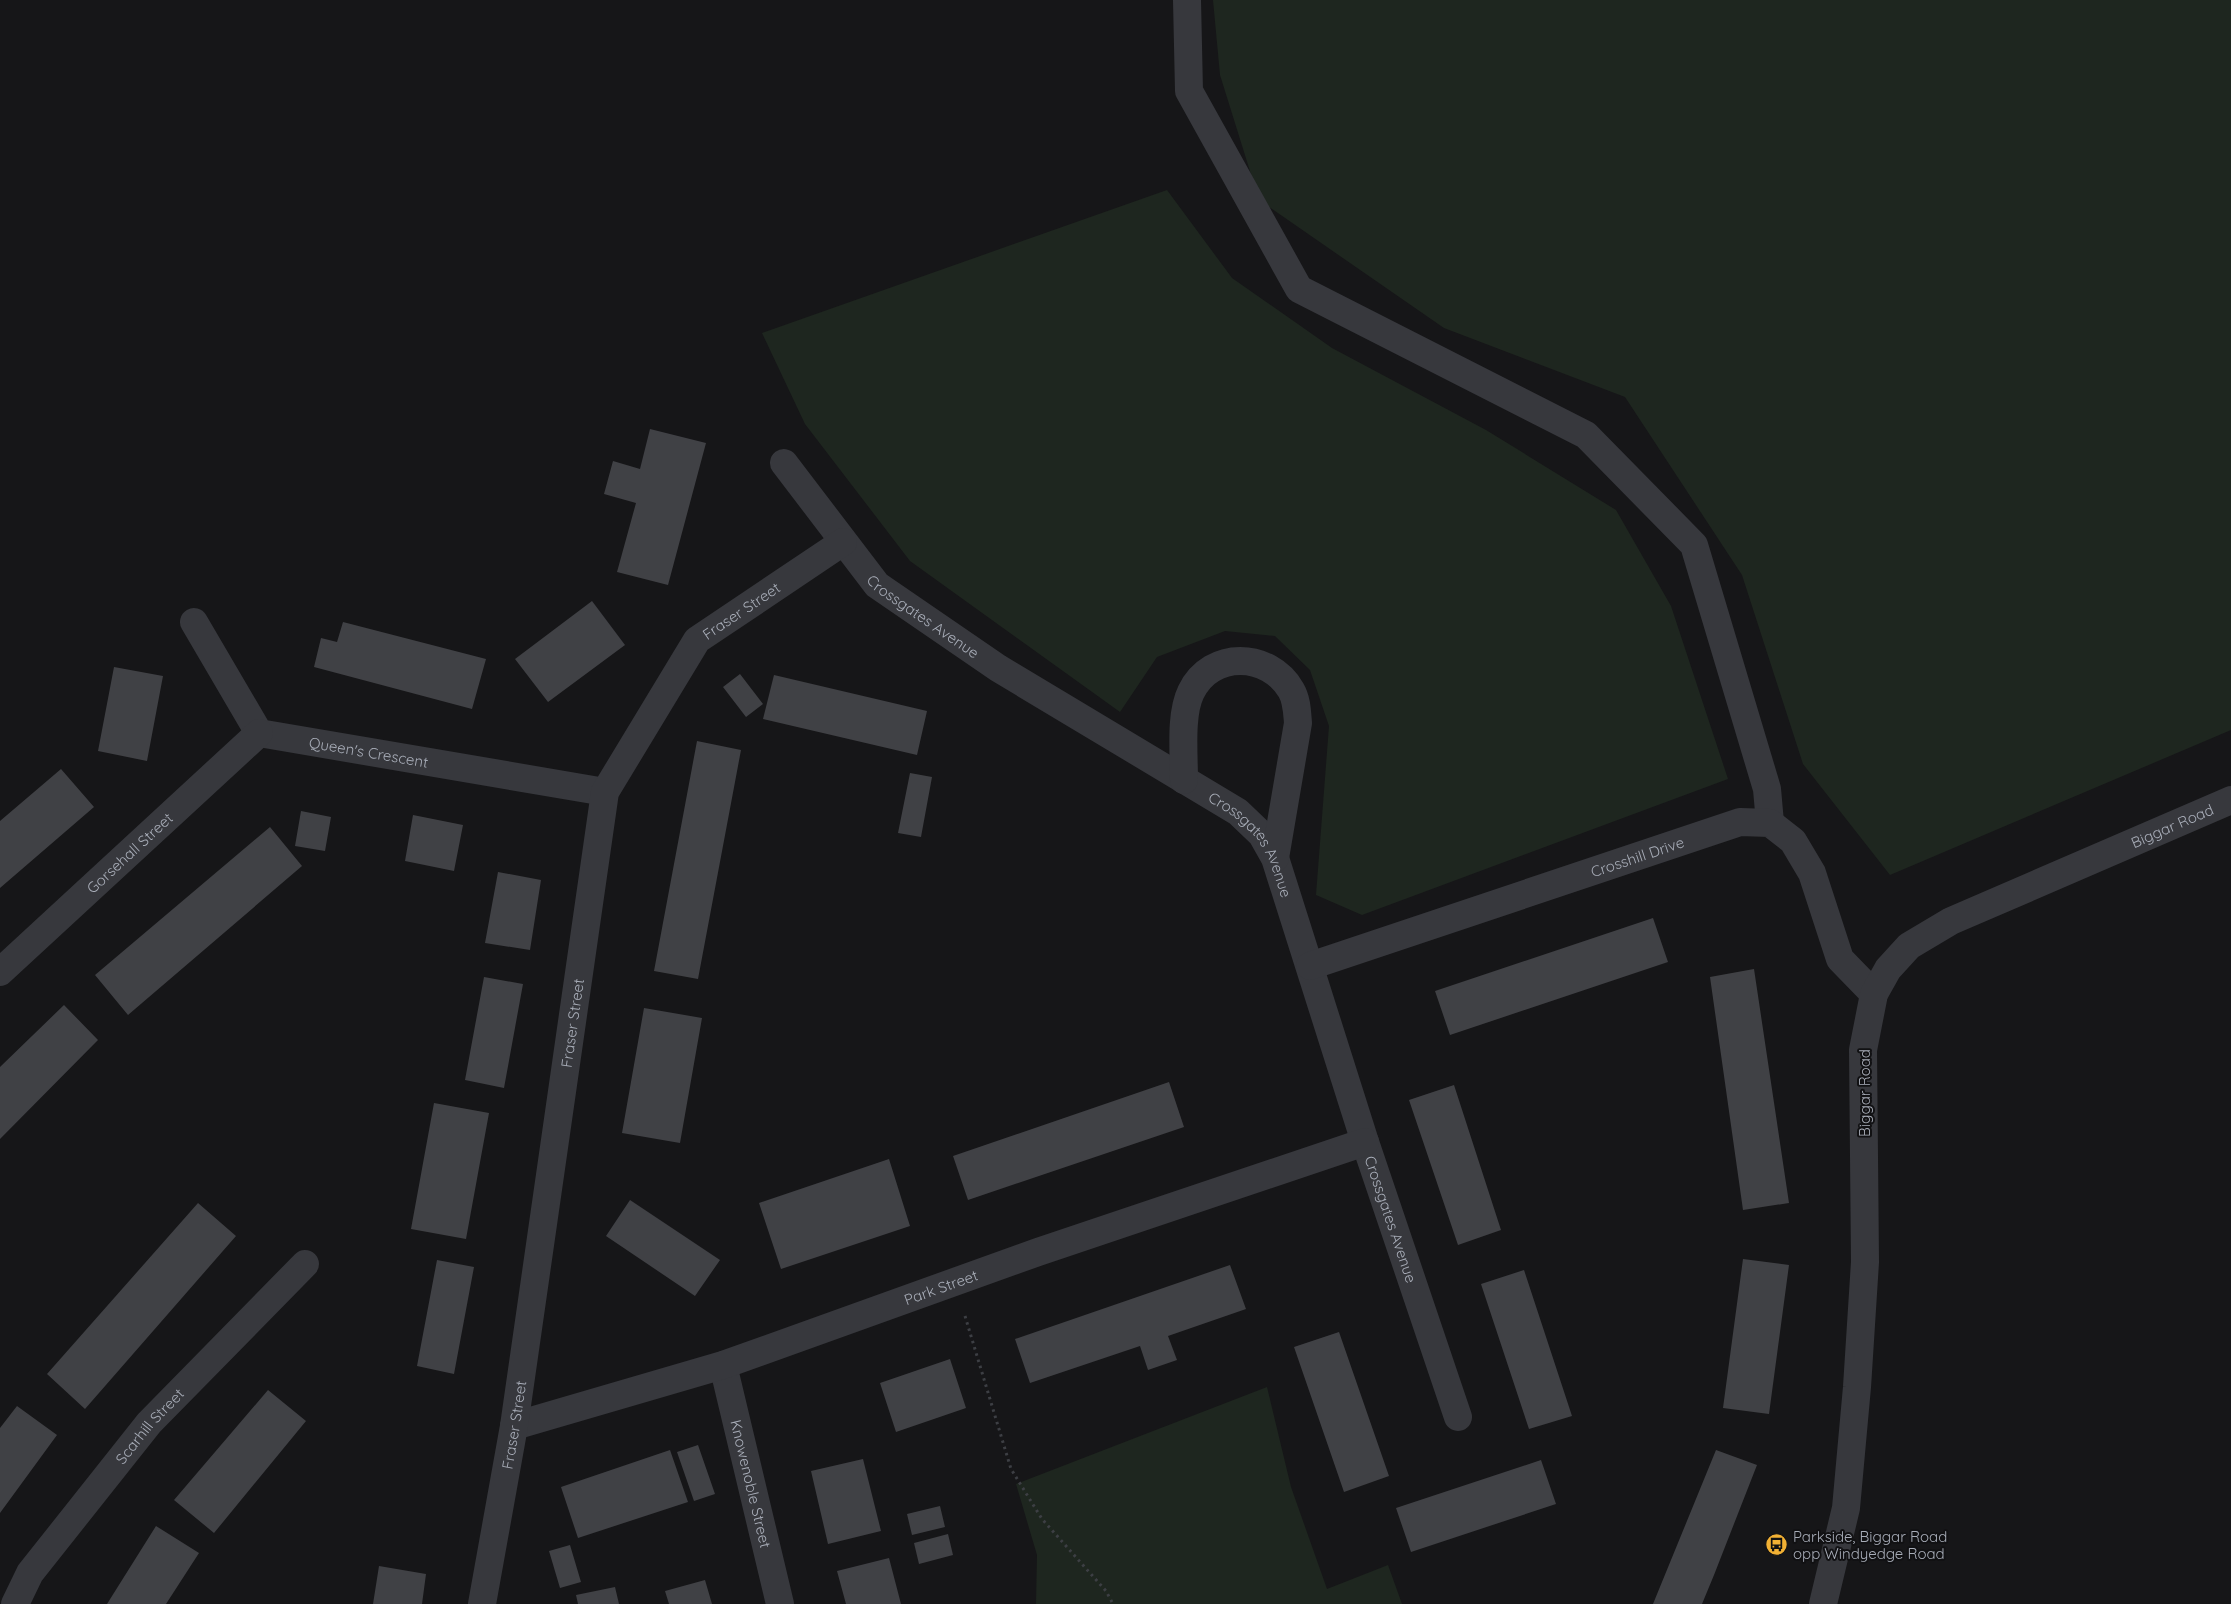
<svg xmlns="http://www.w3.org/2000/svg" width="2231" height="1604" font-family="Quicksand,sans-serif">
<style>
.green{fill:#1e261f}
.building{fill:#404145}
.lines{fill:none;stroke-linecap:round;stroke-linejoin:round}
.path{stroke:#3d3f44;stroke-width:3;stroke-dasharray:2.5 4;stroke-linecap:butt}
.minor{stroke:#37383d;stroke-width:28}
.labels{text-anchor:middle;dominant-baseline:central;stroke-width:4;stroke-linejoin:round;paint-order:stroke}
.street-label{font-size:15px;fill:#a8adb8;stroke:#111113}
.poi-label{font-size:15px;fill:#a8adb8;stroke:#111113;text-anchor:start}
</style>
<rect width="100%" height="100%" fill="#161618"/>
<path class="green" d="M 1213,0 L 2231,0 L 2231,730 L 1890,875 L 1803,764 L 1742,575 L 1625,397 L 1444,328 L 1259,200 L 1220,75 Z
M 1167,190 L 1232,278 L 1332,348 L 1486,430 L 1616,510 L 1671,606 L 1728,779 L 1362,915 L 1316,895 L 1329,726 L 1310,670 L 1275,636 L 1225,631 L 1157,657 L 1120,712 L 910,561 L 805,424 L 762,333 Z
M 1267,1387 L 1291,1487 L 1327,1589 L 1388,1565 L 1402,1604 L 1036,1604 L 1037,1555 L 1016,1484 Z"/>
<path class="building" d="M 650,429 L 706,443 L 668,585 L 617,572 L 636,503 L 604,494 L 613,461 L 640,469 Z
M 592,601 L 625,645 L 548,702 L 515,659 Z
M 343,622 L 486,659 L 472,709 L 314,667 L 321,638 L 337,642 Z
M 114,667 L 163,676 L 147,761 L 98,751 Z
M 740,674 L 763,704 L 746,717 L 723,687 Z
M 774,675 L 927,711 L 917,755 L 763,719 Z
M 697,741 L 741,750 L 698,979 L 654,971 Z
M 61,769 L 94,807 L 0,888 L 0,821 Z
M 910,773 L 932,777 L 921,837 L 898,833 Z
M 301,811 L 331,817 L 325,851 L 295,846 Z
M 413,815 L 463,825 L 454,871 L 405,861 Z
M 270,827 L 302,866 L 128,1015 L 95,975 Z
M 498,872 L 541,880 L 530,950 L 485,943 Z
M 1653,918 L 1668,962 L 1450,1035 L 1435,991 Z
M 1754,969 L 1789,1203 L 1743,1210 L 1710,977 Z
M 484,977 L 523,984 L 504,1088 L 465,1080 Z
M 64,1005 L 98,1040 L 0,1139 L 0,1067 Z
M 644,1008 L 702,1018 L 680,1143 L 622,1133 Z
M 1169,1082 L 1184,1127 L 968,1200 L 953,1156 Z
M 1454,1085 L 1501,1230 L 1458,1245 L 1409,1100 Z
M 434,1103 L 489,1113 L 466,1239 L 411,1229 Z
M 889,1159 L 910,1226 L 781,1269 L 759,1203 Z
M 630,1200 L 720,1260 L 695,1296 L 606,1236 Z
M 198,1203 L 236,1236 L 85,1409 L 47,1374 Z
M 1743,1259 L 1789,1265 L 1769,1414 L 1723,1408 Z
M 437,1260 L 474,1267 L 454,1374 L 417,1366 Z
M 1230,1265 L 1246,1309 L 1168,1336 L 1177,1360 L 1148,1370 L 1140,1346 L 1030,1383 L 1015,1339 Z
M 1524,1270 L 1572,1416 L 1529,1429 L 1481,1284 Z
M 1339,1332 L 1389,1476 L 1344,1492 L 1294,1347 Z
M 950,1359 L 966,1408 L 896,1432 L 880,1383 Z
M 268,1390 L 306,1421 L 214,1533 L 174,1500 Z
M 17,1406 L 57,1435 L 0,1513 L 0,1428 Z
M 698,1445 L 715,1494 L 694,1501 L 677,1452 Z
M 670,1450 L 688,1502 L 578,1538 L 561,1487 Z
M 1716,1450 L 1757,1465 L 1714,1575 L 1702,1604 L 1653,1604 Z
M 863,1459 L 881,1531 L 828,1544 L 811,1471 Z
M 1541,1460 L 1556,1504 L 1411,1552 L 1396,1508 Z
M 940,1506 L 945,1527 L 912,1535 L 907,1514 Z
M 156,1526 L 199,1553 L 166,1604 L 107,1604 Z
M 948,1534 L 953,1555 L 919,1564 L 914,1543 Z
M 570,1545 L 581,1582 L 560,1588 L 549,1551 Z
M 889,1558 L 901,1604 L 846,1604 L 837,1571 Z
M 379,1566 L 426,1574 L 422,1604 L 373,1604 Z
M 705,1580 L 712,1604 L 669,1604 L 665,1591 Z
M 615,1587 L 619,1604 L 578,1604 L 576,1595 Z"/>
<g class="lines">
<path class="path" d="M 965,1316 L 1011,1469 L 1042,1519 L 1106,1591 L 1113,1604"/>
<g class="minor">
<path d="M 1187,0 L 1189,91 L 1299,289 L 1586,435 L 1694,545 L 1767,789 L 1770,823"/>
<path id="s1" d="M 784,463 L 877,585 L 998,668 L 1238,812 L 1262,835 L 1275,858 L 1365,1142 L 1458,1417"/>
<path id="s2" d="M 194,622 L 259,733 L 605,792"/>
<path d="M 1184,780 C 1184,754 1180,714 1191,692 C 1211,650 1269,652 1291,690 C 1297,700 1297,712 1298,723 L 1275,858"/>
<path id="s3" d="M 1310,966 L 1740,822 L 1770,823 L 1793,841 L 1812,873 L 1840,959 L 1874,994"/>
<path id="s4" d="M 0,972 L 259,733"/>
<path id="s5" d="M 723,1365 L 780,1604"/>
<path id="s6" d="M 514,1426 L 723,1365 L 1038,1252 L 1365,1142"/>
<path id="s7" d="M 15,1604 L 30,1573 L 149,1423 L 305,1264"/>
<path id="s8" d="M 482,1604 L 514,1426 L 605,792 L 697,640 L 843,542"/>
<path id="s9" d="M 1823,1604 L 1846,1508 L 1857,1387 L 1865,1262 L 1863,1050 L 1874,994 L 1888,969 L 1909,946 L 1951,921 L 2231,800"/>
</g>
</g>
<defs>
<symbol id="bus-disc" viewBox="-11 -11 22 22"><circle r="9.5" fill="#f2b134" stroke="#111113"/><path d="M-5-6H5V4H4V6H2V4H-2V6H-4V4H-5ZM-3.5-4V0h7V-4ZM-3.5 1.2v1.5H-2V1.2ZM2 1.2v1.5H3.5V1.2Z" fill="#111"/></symbol>
</defs>
<g fill-rule="evenodd">
<use href="#bus-disc" x="1764" y="1532" width="25" height="25"/>
</g>
<g class="labels">
<g class="street-label">
<text stroke="none"><textPath href="#s8" startOffset="1052">Fraser Street</textPath></text>
<text stroke="none"><textPath href="#s1" startOffset="209">Crossgates Avenue</textPath></text>
<text stroke="none"><textPath href="#s2" startOffset="240">Queen's Crescent</textPath></text>
<text stroke="none"><textPath href="#s9" startOffset="964">Biggar Road</textPath></text>
<text stroke="none"><textPath href="#s1" startOffset="614">Crossgates Avenue</textPath></text>
<text stroke="none"><textPath href="#s4" startOffset="176">Gorsehall Street</textPath></text>
<text stroke="none"><textPath href="#s3" startOffset="345">Crosshill Drive</textPath></text>
<text stroke="none"><textPath href="#s8" startOffset="588">Fraser Street</textPath></text>
<text transform="translate(1864 1093) rotate(-90)">Biggar Road</text>
<text stroke="none"><textPath href="#s1" startOffset="1019">Crossgates Avenue</textPath></text>
<text stroke="none"><textPath href="#s6" startOffset="449">Park Street</textPath></text>
<text stroke="none"><textPath href="#s8" startOffset="182">Fraser Street</textPath></text>
<text stroke="none"><textPath href="#s7" startOffset="224">Scarhill Street</textPath></text>
<text stroke="none"><textPath href="#s5" startOffset="122">Knowenoble Street</textPath></text>
</g>
<g class="poi-label">
<text x="1793" y="1536">Parkside, Biggar Road<tspan x="1793" dy="17">opp Windyedge Road</tspan></text>
</g>
</g>
</svg>
